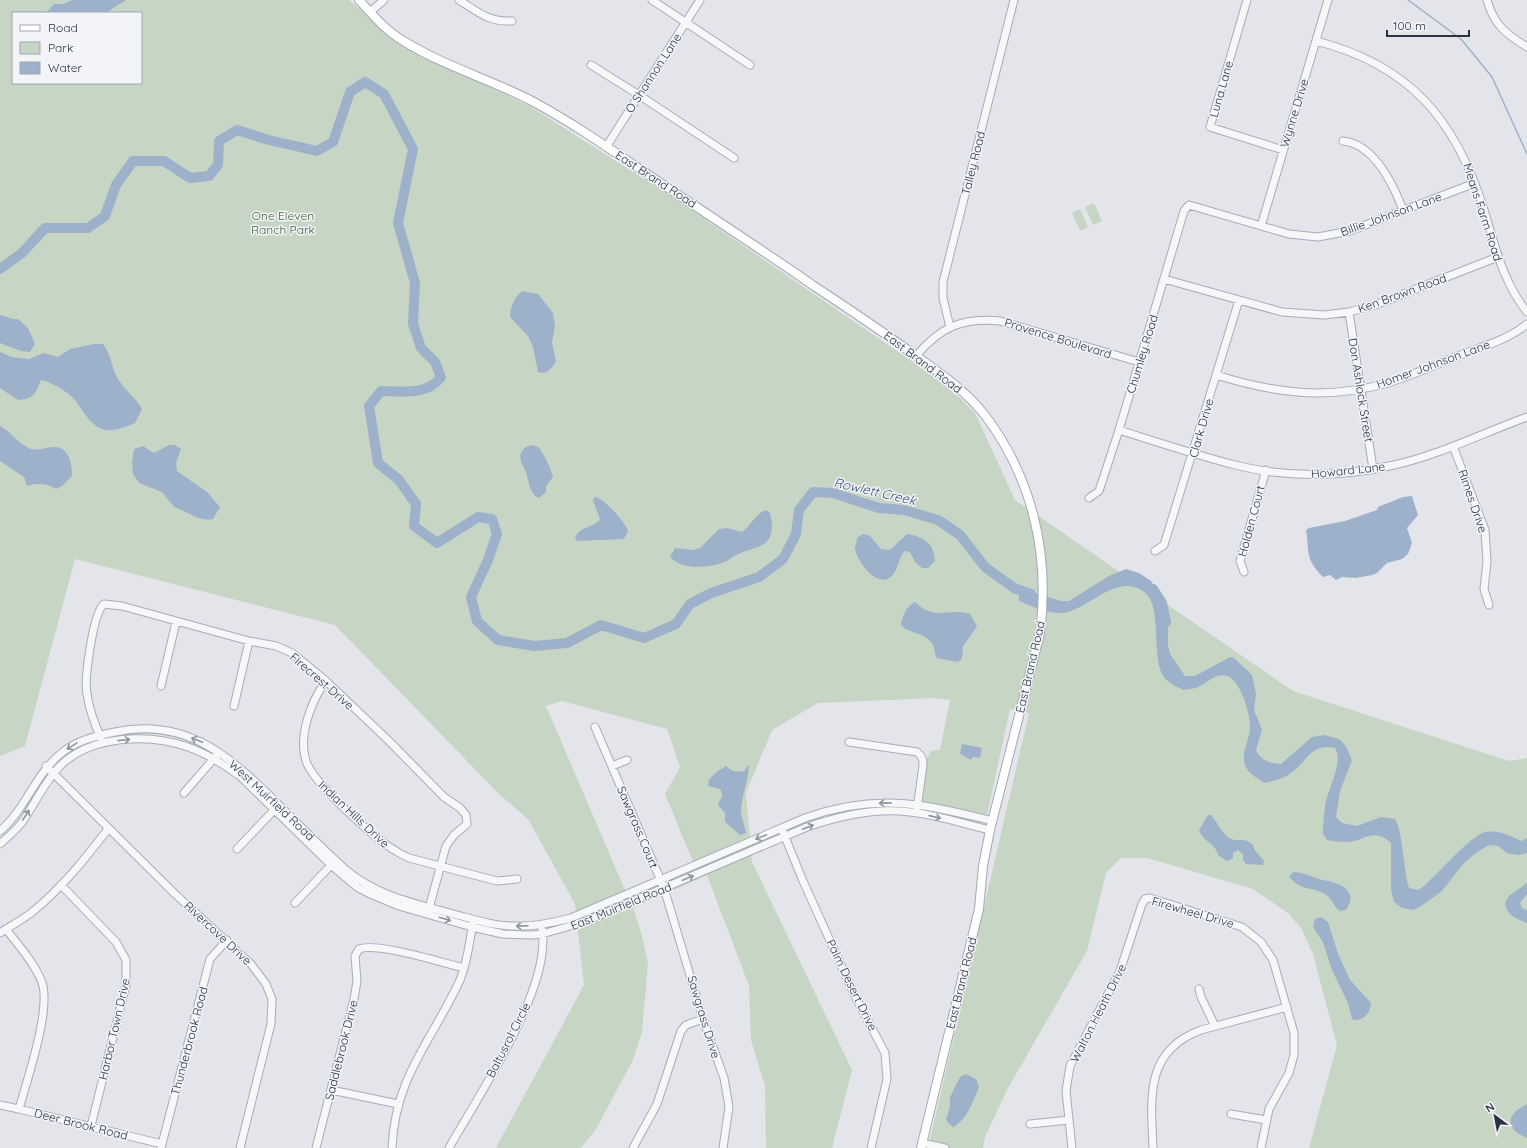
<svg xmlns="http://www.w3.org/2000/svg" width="1527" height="1148" font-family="Quicksand,sans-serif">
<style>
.green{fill:#c7d5c4;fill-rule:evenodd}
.water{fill:#9eb1cb}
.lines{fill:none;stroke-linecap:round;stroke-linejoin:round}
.stream{stroke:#9eb1cb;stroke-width:1.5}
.river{stroke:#9eb1cb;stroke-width:10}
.minor-casing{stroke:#a8acb5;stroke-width:9}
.major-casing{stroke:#a2a9b7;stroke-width:10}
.minor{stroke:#f6f7f9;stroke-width:7}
.major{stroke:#fff;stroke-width:8}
.oneway{stroke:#90949e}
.labels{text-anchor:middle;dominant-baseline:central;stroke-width:3;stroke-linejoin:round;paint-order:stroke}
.street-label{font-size:12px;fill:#2a3243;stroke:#f2f4f8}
.park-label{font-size:12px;fill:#3c5f38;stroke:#f2f4f8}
.water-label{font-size:13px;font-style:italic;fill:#344e78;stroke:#f2f4f8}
</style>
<rect width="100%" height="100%" fill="#e3e5eb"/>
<path class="green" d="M 0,0 L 349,0 L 405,47 L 528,105 L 674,198 L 926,371 L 960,398 L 975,413 L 1015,500 L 1293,691 L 1509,761 L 1527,758 L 1527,1148 L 1309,1148 L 1337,1045 L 1313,954 L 1301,928 L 1288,913 L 1253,889 L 1147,858 L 1121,858 L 1106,873 L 1087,951 L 1008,1088 L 985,1137 L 983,1148 L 928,1148 L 1029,713 L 1010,709 L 987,815 L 922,801 L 927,758 L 931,751 L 940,750 L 950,700 L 935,698 L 818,703 L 772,730 L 746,793 L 752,862 L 852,1070 L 832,1148 L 766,1148 L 765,1086 L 751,1040 L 749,986 L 707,875 L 633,908 L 641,932 L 648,962 L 642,1032 L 633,1060 L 596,1129 L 581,1148 L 496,1148 L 584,985 L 575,904 L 528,819 L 499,794 L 335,625 L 75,559 L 25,746 L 0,756 ZM 13,13 L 141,13 L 141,83 L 13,83 ZM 562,701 L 667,729 L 680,767 L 665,794 L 693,862 L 625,890 L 546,706 Z
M 1094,203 L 1102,221 L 1093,225 L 1085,207 Z
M 1080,209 L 1088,227 L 1080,231 L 1072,213 Z"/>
<path class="water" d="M 72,0 L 126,0 C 121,4 111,8 108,13 L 46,13 L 54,4 L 63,4 Z
M 522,291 L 538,294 L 553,313 L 555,326 L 552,343 L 556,361 C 552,368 547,375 538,372 L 533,347 L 528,336 L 510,317 C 510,307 514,298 522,291 Z
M 0,315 L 13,319 L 18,319 L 28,328 L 35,344 L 30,352 L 21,351 L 0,343 Z
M 94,344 L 103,344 C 113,357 111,370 120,382 C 127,392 136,398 142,409 L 135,423 C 125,427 113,433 102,429 C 90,425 82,409 75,400 C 70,393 49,381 41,380 C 35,394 34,399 18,400 L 0,388 L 0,352 L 12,357 L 29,359 L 44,353 L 58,357 L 70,349 Z
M 0,426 C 10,431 17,442 27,447 C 37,453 45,446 55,447 C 70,448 72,465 72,476 L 62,486 L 56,489 C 48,483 36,483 27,486 L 24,477 L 0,461 Z
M 169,445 L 175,445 L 181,449 L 176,463 L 177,471 L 207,492 L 220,507 L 213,519 C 198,522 188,511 174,507 L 162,492 L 139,483 L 133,474 L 132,462 L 134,449 L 143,446 L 154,453 Z
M 531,445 C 535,446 538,446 540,449 C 544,454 552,471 553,477 L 546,486 L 546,492 L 539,498 L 535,496 L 530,488 L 526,472 L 521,462 L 520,455 L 524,448 Z
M 1412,496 L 1418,515 L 1407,528 L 1412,543 L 1408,554 L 1402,559 L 1387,563 L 1377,573 L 1372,575 L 1356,578 L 1342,577 L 1336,580 L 1330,575 L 1323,577 C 1304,557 1310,554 1306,530 L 1309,528 L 1345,521 L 1377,510 L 1378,507 L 1403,497 Z
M 595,497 C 604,498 626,523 628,531 L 624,539 L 577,541 L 575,537 C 580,527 592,528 600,520 L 593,500 Z
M 766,510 L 770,513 C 772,522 774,531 768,540 C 762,548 750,549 741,553 C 734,555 729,561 722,563 C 707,568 681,570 670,557 L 675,548 L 693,550 L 700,548 L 719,529 L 727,528 L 742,532 C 752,525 755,514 766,510 Z
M 863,534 L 870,536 L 881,549 L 890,550 L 907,534 C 924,537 934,543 935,561 L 928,568 L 922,568 L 915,562 L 910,552 L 905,551 C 897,559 899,574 887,579 C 874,585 855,558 855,547 C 856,544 857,540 857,538 Z
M 1126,569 L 1139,573 L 1151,581 L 1157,590 L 1168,626 L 1168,645 L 1170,654 L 1185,676 L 1195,676 L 1230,657 L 1234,658 L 1252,675 L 1256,694 L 1254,710 L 1262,730 L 1256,750 C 1261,761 1270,763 1281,764 L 1312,737 L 1324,735 L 1339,739 L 1346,746 L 1352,760 L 1340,791 L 1336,817 L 1342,823 L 1357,826 L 1381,817 L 1395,819 C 1402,828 1404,872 1409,888 L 1419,890 C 1435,878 1471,834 1486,832 C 1499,830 1510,836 1521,841 L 1527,838 L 1527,853 L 1518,855 L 1507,853 L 1498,846 L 1489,845 L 1477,852 L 1464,863 L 1442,891 L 1421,906 L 1414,910 L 1402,908 L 1394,902 L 1391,889 L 1391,843 C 1372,826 1364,842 1346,842 C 1340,842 1333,841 1327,840 L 1323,834 C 1323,826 1324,814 1325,806 C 1327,791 1344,762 1335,748 C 1311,742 1307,762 1291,773 C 1283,779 1274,781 1264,783 C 1258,778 1247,773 1245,765 C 1241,752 1249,741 1250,729 C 1251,715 1240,675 1223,675 C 1214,675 1204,685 1196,688 C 1192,689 1188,689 1184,690 C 1177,687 1169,684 1164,677 C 1150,659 1164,604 1143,591 C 1118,574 1092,605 1068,612 C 1052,616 1034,607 1019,601 L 1019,588 L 1061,601 L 1069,601 L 1109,576 Z
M 915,602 C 936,622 947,607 970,614 L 977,626 L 962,648 L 963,654 L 961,660 L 956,662 L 937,658 C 934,654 935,647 932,643 C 922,631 909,634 901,625 C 903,614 906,607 915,602 Z
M 962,744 L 982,748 L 980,758 L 973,757 L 971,760 L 960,754 Z
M 749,765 C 749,780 741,796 741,812 C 741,819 746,827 746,833 L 740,835 L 725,822 L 725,813 L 718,805 C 720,798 725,797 720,789 L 708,786 L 709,779 L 718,771 L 726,766 C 732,772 737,772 744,771 Z
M 1208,815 L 1211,815 C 1217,822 1222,833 1229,838 C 1238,843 1244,836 1253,845 L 1254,849 L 1264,861 L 1263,865 L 1246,864 L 1243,860 L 1243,854 L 1238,850 L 1233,853 L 1233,858 L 1227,861 L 1218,855 C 1215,842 1203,842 1199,830 Z
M 1293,872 C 1303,872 1310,876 1319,879 C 1323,881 1328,880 1332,882 C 1348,886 1356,895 1346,910 L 1340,911 C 1333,906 1332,897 1323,893 C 1307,885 1305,893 1289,877 Z
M 1527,883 L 1527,894 L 1520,903 L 1522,908 L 1527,910 L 1527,923 C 1516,918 1507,916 1505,903 L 1509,896 Z
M 1321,917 L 1328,922 L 1338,954 L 1350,980 L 1371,1003 C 1371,1013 1362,1023 1352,1019 L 1348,1003 L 1332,970 L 1323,942 L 1313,927 L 1315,919 Z
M 966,1074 L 976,1079 L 979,1087 C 974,1100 966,1121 953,1127 L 948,1123 L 946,1119 L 950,1107 L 950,1097 L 960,1077 Z
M 1527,1104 L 1527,1138 C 1504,1129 1506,1114 1527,1104 Z"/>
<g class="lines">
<path class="stream" d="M 1408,0 L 1461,39 L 1492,77 L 1527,154"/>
<path class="river" d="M 0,269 L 22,253 L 45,228 L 88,228 L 105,216 L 116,185 L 133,161 L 164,161 L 190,178 L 209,176 L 218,165 L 219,141 L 237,130 L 269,140 L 317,151 L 333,142 L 350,92 L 365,82 L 384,94 L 413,149 L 398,223 L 415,283 L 413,324 L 421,348 L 435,362 L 441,377 C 427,396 402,391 381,391 L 369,406 L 378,463 L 399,480 L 416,504 L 414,526 L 437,543 L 478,517 L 492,519 L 497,534 L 488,560 L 471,597 L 477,621 L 498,640 L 534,646 L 567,643 L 601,625 L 644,638 L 676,624 L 690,604 L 711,593 L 759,577 L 783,559 L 796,534 L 799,510 L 813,492 L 833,493 L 879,508 L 904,510 L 938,520 L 960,535 L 985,567 L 1014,588 L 1031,594
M 1153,589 L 1162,603 L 1166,622"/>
<defs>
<path id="minor" d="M 459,0 C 478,12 488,22 512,21
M 652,0 L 750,65
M 1247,0 L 1210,127 L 1283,150
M 1487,0 C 1494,25 1506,34 1527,47
M 370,12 L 384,0
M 1316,41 C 1410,65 1456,120 1484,210 C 1495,246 1503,282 1527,312
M 591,65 L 639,95 L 734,158
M 1343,141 C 1374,144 1393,184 1403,210
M 606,147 L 700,0
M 1261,226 L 1328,0
M 1164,279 L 1282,312 L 1324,315 L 1349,312 L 1375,305 L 1498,257
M 1349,312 L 1373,469
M 950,327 L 943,298 L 943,282 L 1014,0
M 916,356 C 940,327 963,317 1000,321 L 1139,362
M 1216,375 C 1275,393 1323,400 1384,384 C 1409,377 1434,365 1458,356 C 1481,347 1508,340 1527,324
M 1119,430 C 1157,442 1196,455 1235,465 C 1286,478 1342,477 1394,465 C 1439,455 1483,433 1527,417
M 1453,446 L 1485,530 L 1487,562 L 1484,589 L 1489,605
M 1089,498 L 1099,491 L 1119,430 L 1184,211 L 1189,205 L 1289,234 L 1318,237 L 1350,231 L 1475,183
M 1155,551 L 1164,545 L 1239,300
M 1244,572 L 1240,561 L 1266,470
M 326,681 C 311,701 298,736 306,761 C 313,783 375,839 396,851 C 400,854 405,856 409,858 L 497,881 L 517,879
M 161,686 L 176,622
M 234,706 L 249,641
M 595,727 L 664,888 L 703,1019 L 724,1078 L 729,1107 L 723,1148
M 101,738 C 95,725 89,708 87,694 C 84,679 93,613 104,604 L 122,606 L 249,641 L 276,646 L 292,653 L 326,681 L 389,741 L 444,797 L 460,808 L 466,815 L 467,824 L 454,835 L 446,846 L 428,912
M 849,742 L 917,752 C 922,756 923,759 923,765 L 917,809
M 46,766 L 174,893 L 251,964 L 266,984 L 272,999 L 271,1024 L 240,1148
M 612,766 L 627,760
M 184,793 L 217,755
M 0,831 C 27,808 34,774 64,751 C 79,740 96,736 115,732 C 191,716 236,762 285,811 C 305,831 325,851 346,870 C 378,897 418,904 457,915 C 476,920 494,926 514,926 C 533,927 552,923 571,918 L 805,818 C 841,805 879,800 917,805 C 942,808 968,815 993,821
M 783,832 L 803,881 L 855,996 L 885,1053 L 887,1079 L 871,1148
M 0,844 C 9,836 19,828 25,818 C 36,801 45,782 59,767 C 90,735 149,733 188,747 C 208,754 225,765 241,777 L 331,865 L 357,887 L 368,893 L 399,906 L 472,927 L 503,934 L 531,935 L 542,934 L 584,922 L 807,827 C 836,817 868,809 900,811 C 930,813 961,823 990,830
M 237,849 L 277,807
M 61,885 L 116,942 L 126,960 L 126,985 L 91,1126
M 295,903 L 334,862
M 6,929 C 18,945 33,961 41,980 C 53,1005 27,1080 19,1109
M 0,933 C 10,926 22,920 31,913 C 61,889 85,859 108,829
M 1199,989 L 1201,997 L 1215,1026
M 331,1090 L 398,1104
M 0,1105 L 19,1109 L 162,1144
M 1231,1114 L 1266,1120
M 1030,1124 L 1069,1120
M 922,1143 L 945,1148
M 161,1148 L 210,959 L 227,940
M 316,1148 L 354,999 L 357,981 L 355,956 L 359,949 C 378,942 442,963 464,968
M 392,1148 C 395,1076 432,1041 460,980 C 468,961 469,943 473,923
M 449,1148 C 478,1096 552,988 542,930
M 633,1148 L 657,1104 L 681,1031 L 686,1025 L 703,1019
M 1072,1148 L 1066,1091 L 1070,1066 L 1120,971 L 1142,904 L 1145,899 L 1150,898 L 1242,927 L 1261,942 L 1273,960 L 1294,1033 L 1294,1055 L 1289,1073 L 1269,1109 L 1261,1148
M 1153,1148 C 1151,1099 1144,1051 1201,1030 L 1287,1007"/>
<path id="major" d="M 359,0 C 372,14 385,30 402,40 C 443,66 490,79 532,101 C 582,128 627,161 674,192 C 721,223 768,254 814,286 C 849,309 883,332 916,356 C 941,374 965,390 984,414 C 1033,478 1050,555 1040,633 L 990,830 L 983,866 L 979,909 L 921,1148"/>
</defs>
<use href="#minor" class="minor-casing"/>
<use href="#major" class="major-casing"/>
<use href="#minor" class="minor"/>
<use href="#major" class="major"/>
</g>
<defs><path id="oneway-shaft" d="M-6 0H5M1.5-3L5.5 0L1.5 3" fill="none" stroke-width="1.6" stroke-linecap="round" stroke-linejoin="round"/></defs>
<g class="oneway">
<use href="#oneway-shaft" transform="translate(124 740) rotate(-6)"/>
<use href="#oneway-shaft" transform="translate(197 740) rotate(-159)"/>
<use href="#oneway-shaft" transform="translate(72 746) rotate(149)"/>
<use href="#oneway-shaft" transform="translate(885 803) rotate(179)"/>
<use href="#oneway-shaft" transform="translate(26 815) rotate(-57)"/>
<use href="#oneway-shaft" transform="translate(935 817) rotate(13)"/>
<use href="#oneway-shaft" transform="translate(808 827) rotate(-21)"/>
<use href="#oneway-shaft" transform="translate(761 837) rotate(158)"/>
<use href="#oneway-shaft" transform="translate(688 878) rotate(-23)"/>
<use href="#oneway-shaft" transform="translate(445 919) rotate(16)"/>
<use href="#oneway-shaft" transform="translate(522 926) rotate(178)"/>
</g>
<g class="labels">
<g class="street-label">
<text transform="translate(653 73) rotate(-57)">O Shannon Lane</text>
<text transform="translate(1221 89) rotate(-74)">Luna Lane</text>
<text transform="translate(1294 113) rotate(-73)">Wynne Drive</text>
<text transform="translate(973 163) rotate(-76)">Talley Road</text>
<text transform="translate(656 179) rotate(33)">East Brand Road</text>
<text transform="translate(1483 212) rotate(72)">Means Farm Road</text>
<text transform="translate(1391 214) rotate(-20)">Billie Johnson Lane</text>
<text transform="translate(1402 293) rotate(-20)">Ken Brown Road</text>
<text transform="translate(1058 338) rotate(17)">Provence Boulevard</text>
<text transform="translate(1142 354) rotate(-73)">Chumley Road</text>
<text transform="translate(923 362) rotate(37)">East Brand Road</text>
<text transform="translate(1433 364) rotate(-20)">Homer Johnson Lane</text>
<text transform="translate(1361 390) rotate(81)">Don Ashlock Street</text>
<text transform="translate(1201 428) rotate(-74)">Clark Drive</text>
<text transform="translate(1348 470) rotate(-6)">Howard Lane</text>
<text transform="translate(1473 501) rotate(71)">Rimes Drive</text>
<text transform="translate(1251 521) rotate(-75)">Holden Court</text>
<text transform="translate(1030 667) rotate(-77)">East Brand Road</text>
<text transform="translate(322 681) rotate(41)">Firecrest Drive</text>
<text transform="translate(272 800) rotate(43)">West Muirfield Road</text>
<text transform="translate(354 814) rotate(43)">Indian Hills Drive</text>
<text transform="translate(638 827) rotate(67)">Sawgrass Court</text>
<text transform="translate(621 906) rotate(-22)">East Muirfield Road</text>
<text transform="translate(1193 912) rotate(16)">Firewheel Drive</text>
<text transform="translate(218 933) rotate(43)">Rivercove Drive</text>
<text transform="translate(961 983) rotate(-76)">East Brand Road</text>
<text transform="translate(852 985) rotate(64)">Palm Desert Drive</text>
<text transform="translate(1098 1013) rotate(-63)">Walton Heath Drive</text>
<text transform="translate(704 1017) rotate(73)">Sawgrass Drive</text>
<text transform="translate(114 1029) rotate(-77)">Harbor Town Drive</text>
<text transform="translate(508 1040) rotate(-63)">Baltusrol Circle</text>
<text transform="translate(189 1041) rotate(-75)">Thunderbrook Road</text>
<text transform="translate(341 1050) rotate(-76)">Saddlebrook Drive</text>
<text transform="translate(81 1124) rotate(14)">Deer Brook Road</text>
</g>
<g class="park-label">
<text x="283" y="215">One Eleven<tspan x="283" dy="14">Ranch Park</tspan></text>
</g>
<g class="water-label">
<text transform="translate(875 491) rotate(13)">Rowlett Creek</text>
</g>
</g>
<rect x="12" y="12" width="130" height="72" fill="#f2f4f8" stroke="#a2a6b0"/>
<rect x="20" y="25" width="20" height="6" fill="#ffffff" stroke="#a2a6b0"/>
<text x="48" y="32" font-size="12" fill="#2a3243">Road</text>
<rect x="20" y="42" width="20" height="12" fill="#c7d5c4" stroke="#a2a6b0"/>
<text x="48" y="52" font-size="12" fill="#2a3243">Park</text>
<rect x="20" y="62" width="20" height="12" fill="#9eb1cb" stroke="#a2a6b0"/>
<text x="48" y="72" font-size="12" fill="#2a3243">Water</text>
<g transform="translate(1495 1116) rotate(328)" stroke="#f2f4f8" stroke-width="3" paint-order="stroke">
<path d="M0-3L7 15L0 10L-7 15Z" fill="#2a3243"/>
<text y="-6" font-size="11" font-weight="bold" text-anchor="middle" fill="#2a3243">N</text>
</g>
<path d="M1387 30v6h82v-6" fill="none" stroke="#2a3243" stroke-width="2"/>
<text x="1393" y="30" font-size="12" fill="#2a3243" stroke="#f2f4f8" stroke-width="3" paint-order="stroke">100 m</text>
</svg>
